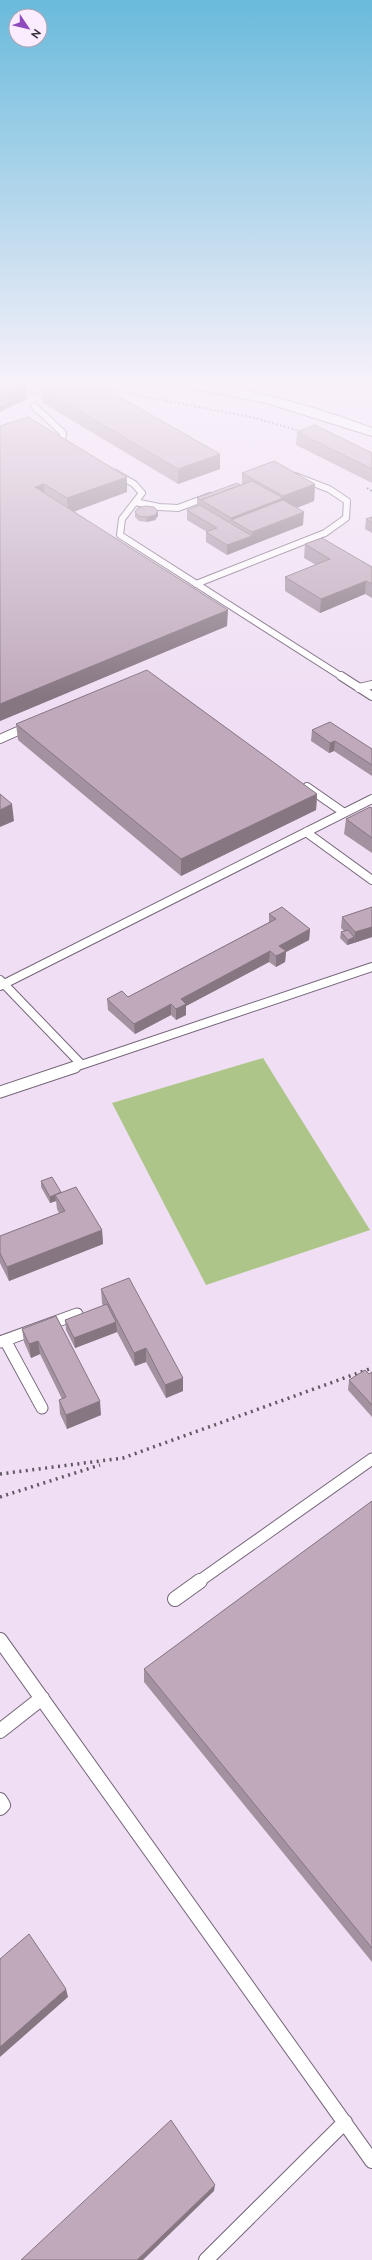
<svg xmlns="http://www.w3.org/2000/svg" width="372" height="2260" font-family="Raleway,sans-serif">
<style>
.green{fill:#adc588}
.lines{fill:none;stroke-linecap:round;stroke-linejoin:round}
.lane-far3-casing{stroke:#756679;stroke-width:8}
.lane-far2-casing{stroke:#756679;stroke-width:10}
.lane-far1-casing{stroke:#756679;stroke-width:13}
.lane-casing{stroke:#756679;stroke-width:16}
.secondary-casing{stroke:#756679;stroke-width:2}
.lane-far3{stroke:#fff;stroke-width:6}
.lane-far2{stroke:#fff;stroke-width:8}
.lane-far1{stroke:#fff;stroke-width:11}
.lane{stroke:#fff;stroke-width:14}
.secondary{fill:#fff;fill-rule:evenodd}
.rail-far1{stroke:#605863;stroke-width:2;stroke-dasharray:1.5 2.5;stroke-linecap:butt}
.rail{stroke:#605863;stroke-width:3.5;stroke-dasharray:2 4.5;stroke-linecap:butt}
.wall{fill:#a491a0}
.shaded-wall{fill:#867682}
.building{fill:#bfa9ba;stroke:#867682}
</style>
<rect width="100%" height="100%" fill="#f0dff4"/>
<path class="green" d="M 263,1058 L 370,1230 L 206,1285 L 112,1103 Z"/>
<g class="lines">
<defs>
<path id="lane-far3" d="M 34,406 L 63,433 L 62,442 L 69,446
M 115,473 L 134,484 L 142,493 L 122,519 L 120,535 L 342,677
M 135,502 L 159,507 L 178,508 L 210,496
M 196,584 L 325,533 L 346,518 L 347,501 L 329,489 L 295,476"/>
<path id="lane-far2" d="M 341,676 L 372,696
M 359,688 L 372,685
M 0,739 L 29,726
M 307,787 L 343,812
M 306,832 L 372,880
M 0,980 L 4,984 L 372,799
M 0,986 L 4,984 L 81,1064
M 72,1068 L 372,967"/>
<path id="lane-far1" d="M 0,1092 L 75,1067
M 5,1340 L 42,1408
M 0,1342 L 77,1314
M 198,1582 L 372,1459"/>
<path id="lane" d="M 175,1599 L 200,1581
M 0,1640 L 372,2161
M 0,1731 L 42,1698
M 0,1800 L 3,1805 L 0,1808
M 206,2260 L 345,2122"/>
<path id="secondary" d="M 154,380 C 178,377 203,382 227,387 C 276,396 325,410 372,428 L 372,436 L 266,403 L 214,392 L 160,384 Z"/>
</defs>
<use href="#lane-far3" class="lane-far3-casing"/>
<use href="#lane-far2" class="lane-far2-casing"/>
<use href="#lane-far1" class="lane-far1-casing"/>
<use href="#lane" class="lane-casing"/>
<use href="#secondary" class="secondary-casing"/>
<use href="#lane-far3" class="lane-far3"/>
<use href="#lane-far2" class="lane-far2"/>
<use href="#lane-far1" class="lane-far1"/>
<use href="#lane" class="lane"/>
<use href="#secondary" class="secondary"/>
<path class="rail-far1" d="M 0,380 L 50,400
M 57,380 L 76,383
M 96,387 L 255,418 L 310,434
M 367,488 L 372,491"/>
<path class="rail" d="M 0,1474 L 123,1458 L 372,1368
M 0,1497 L 100,1465"/>
</g>
<path class="wall" d="M 0,380 L 26,384 L 27,399 L 0,412 Z
M 42,389 L 220,469 L 178,484 L 43,403 Z
M 0,426 L 127,492 L 74,511 L 227,626 L 0,721 Z
M 297,432 L 372,453 L 372,483 L 296,445 Z
M 242,473 L 315,484 L 314,501 L 297,508 L 303,525 L 227,555 L 206,542 L 206,532 L 207,532 L 187,520 L 187,510 L 197,506 L 197,498 L 242,484 Z
M 135,512 L 158,516 L 155,520 L 147,522 L 139,521 L 135,517 Z
M 372,517 L 372,533 L 365,529 L 366,519 Z
M 305,544 L 372,567 L 372,598 L 365,594 L 320,613 L 285,591 L 285,577 L 316,565 L 304,558 Z
M 16,724 L 317,794 L 316,810 L 181,876 L 18,740 Z
M 312,730 L 372,749 L 372,776 L 334,751 L 329,753 L 311,741 Z
M 372,808 L 372,853 L 344,834 L 346,819 Z
M 372,907 L 372,937 L 347,945 L 340,938 L 341,932 L 344,931 L 341,928 L 342,917 Z
M 269,914 L 310,929 L 309,940 L 286,952 L 285,962 L 276,967 L 269,962 L 186,1006 L 186,1015 L 176,1020 L 171,1015 L 135,1034 L 108,1010 L 107,999 L 128,997 L 269,922 Z
M 41,1181 L 61,1192 L 102,1230 L 103,1244 L 9,1281 L 0,1263 L 0,1236 L 59,1213 L 57,1209 L 56,1201 L 50,1203 L 41,1187 Z
M 101,1289 L 183,1378 L 183,1391 L 166,1398 L 146,1362 L 135,1366 L 117,1332 L 75,1348 L 66,1330 L 65,1320 L 103,1306 L 102,1303 Z
M 56,1316 L 101,1415 L 67,1429 L 60,1414 L 59,1400 L 62,1399 L 40,1354 L 31,1358 L 24,1342 L 22,1329 Z
M 372,1372 L 372,1417 L 348,1390 L 349,1380 L 369,1374 Z
M 372,1501 L 372,1962 L 144,1682 L 144,1669 Z"/>
<path class="shaded-wall" d="M 26,384 L 27,399 L 8,408 L 7,394 Z
M 7,403 L 8,408 L 0,412 L 0,407 Z
M 220,454 L 220,469 L 178,484 L 178,469 Z
M 127,477 L 127,492 L 68,514 L 67,498 Z
M 44,484 L 45,499 L 35,487 Z
M 315,484 L 314,501 L 245,528 L 231,520 L 231,518 L 283,498 L 283,496 Z
M 158,511 L 158,516 L 155,520 L 147,522 L 147,517 Z
M 304,512 L 303,525 L 227,555 L 227,545 L 252,536 L 252,532 Z
M 366,581 L 365,594 L 320,613 L 321,599 Z
M 228,610 L 227,626 L 0,721 L 0,704 Z
M 335,741 L 334,751 L 329,753 L 330,743 Z
M 317,794 L 316,810 L 181,876 L 181,859 Z
M 12,804 L 14,821 L 0,827 L 0,810 Z
M 372,927 L 372,937 L 354,943 L 355,932 Z
M 310,929 L 309,940 L 286,952 L 285,962 L 276,967 L 276,956 L 279,946 Z
M 354,937 L 354,943 L 347,945 L 348,940 Z
M 270,951 L 269,962 L 186,1006 L 186,1015 L 176,1020 L 176,1009 L 181,999 Z
M 171,1004 L 171,1015 L 135,1034 L 134,1024 Z
M 55,1195 L 56,1201 L 50,1203 L 50,1197 Z
M 102,1230 L 103,1244 L 9,1281 L 7,1267 Z
M 116,1322 L 117,1332 L 75,1348 L 74,1338 Z
M 38,1341 L 40,1354 L 31,1358 L 29,1344 Z
M 146,1348 L 146,1362 L 135,1366 L 134,1353 Z
M 183,1378 L 183,1391 L 166,1398 L 165,1385 Z
M 100,1401 L 101,1415 L 67,1429 L 66,1415 Z
M 66,1989 L 68,1997 L 0,2057 L 0,2047 Z
M 215,2185 L 214,2191 L 143,2260 L 137,2260 Z"/>
<path class="building" d="M 0,380 L 4,380 L 7,381 L 10,380 L 12,380 L 26,384 L 7,394 L 0,392 Z
M 72,380 L 90,380 L 220,454 L 178,469 L 42,389 Z
M 0,401 L 7,403 L 0,407 Z
M 28,417 L 127,477 L 67,498 L 44,484 L 35,487 L 228,610 L 0,704 L 0,426 Z
M 315,425 L 372,453 L 372,469 L 297,432 Z
M 274,461 L 315,484 L 283,496 L 242,473 Z
M 252,481 L 283,498 L 231,518 L 201,500 Z
M 237,483 L 240,485 L 201,500 L 197,498 Z
M 283,500 L 304,512 L 252,532 L 231,520 Z
M 200,505 L 252,536 L 227,545 L 206,532 L 217,528 L 187,510 Z
M 146,506 L 154,507 L 158,511 L 155,515 L 147,517 L 139,516 L 135,512 L 138,508 Z
M 372,517 L 372,523 L 366,519 Z
M 322,538 L 372,567 L 372,584 L 366,581 L 321,599 L 285,577 L 330,559 L 305,544 Z
M 147,670 L 317,794 L 181,859 L 16,724 Z
M 330,722 L 372,749 L 372,765 L 335,741 L 330,743 L 312,730 Z
M 0,794 L 12,804 L 0,810 Z
M 370,807 L 372,808 L 372,838 L 346,819 Z
M 282,907 L 310,929 L 279,946 L 286,951 L 276,956 L 270,951 L 181,999 L 186,1004 L 176,1009 L 171,1004 L 134,1024 L 107,999 L 122,991 L 128,997 L 276,919 L 269,914 Z
M 372,907 L 372,927 L 355,932 L 342,917 Z
M 348,930 L 354,937 L 348,940 L 341,932 Z
M 52,1177 L 61,1192 L 50,1197 L 41,1181 Z
M 76,1187 L 102,1230 L 7,1267 L 0,1253 L 0,1236 L 65,1211 L 55,1195 Z
M 129,1278 L 183,1378 L 165,1385 L 146,1348 L 134,1353 L 101,1289 Z
M 107,1304 L 116,1322 L 74,1338 L 65,1320 Z
M 56,1316 L 100,1401 L 66,1415 L 59,1400 L 66,1397 L 38,1341 L 29,1344 L 22,1329 Z
M 365,1370 L 369,1374 L 372,1372 L 372,1405 L 349,1380 Z
M 372,1501 L 372,1948 L 144,1669 Z
M 29,1934 L 66,1989 L 0,2047 L 0,1959 Z
M 171,2120 L 215,2185 L 137,2260 L 21,2260 Z"/>
<linearGradient id="sky" x2="0" y2="1"><stop stop-color="#69badc"/><stop offset="0.55" stop-color="#f8f1fa"/><stop offset="1" stop-color="#f8f1fa" stop-opacity="0"/></linearGradient>
<rect width="372" height="696" fill="url(#sky)"/>
<g transform="translate(28 28) rotate(125)"><circle r="19" fill="#fbedff" stroke="#aea3b1"/>
<path d="M0-3L7 15L0 10L-7 15Z" fill="#8e49bc"/>
<text y="-6" font-size="11" font-weight="bold" text-anchor="middle" fill="#3a343c">N</text>
</g>
</svg>
